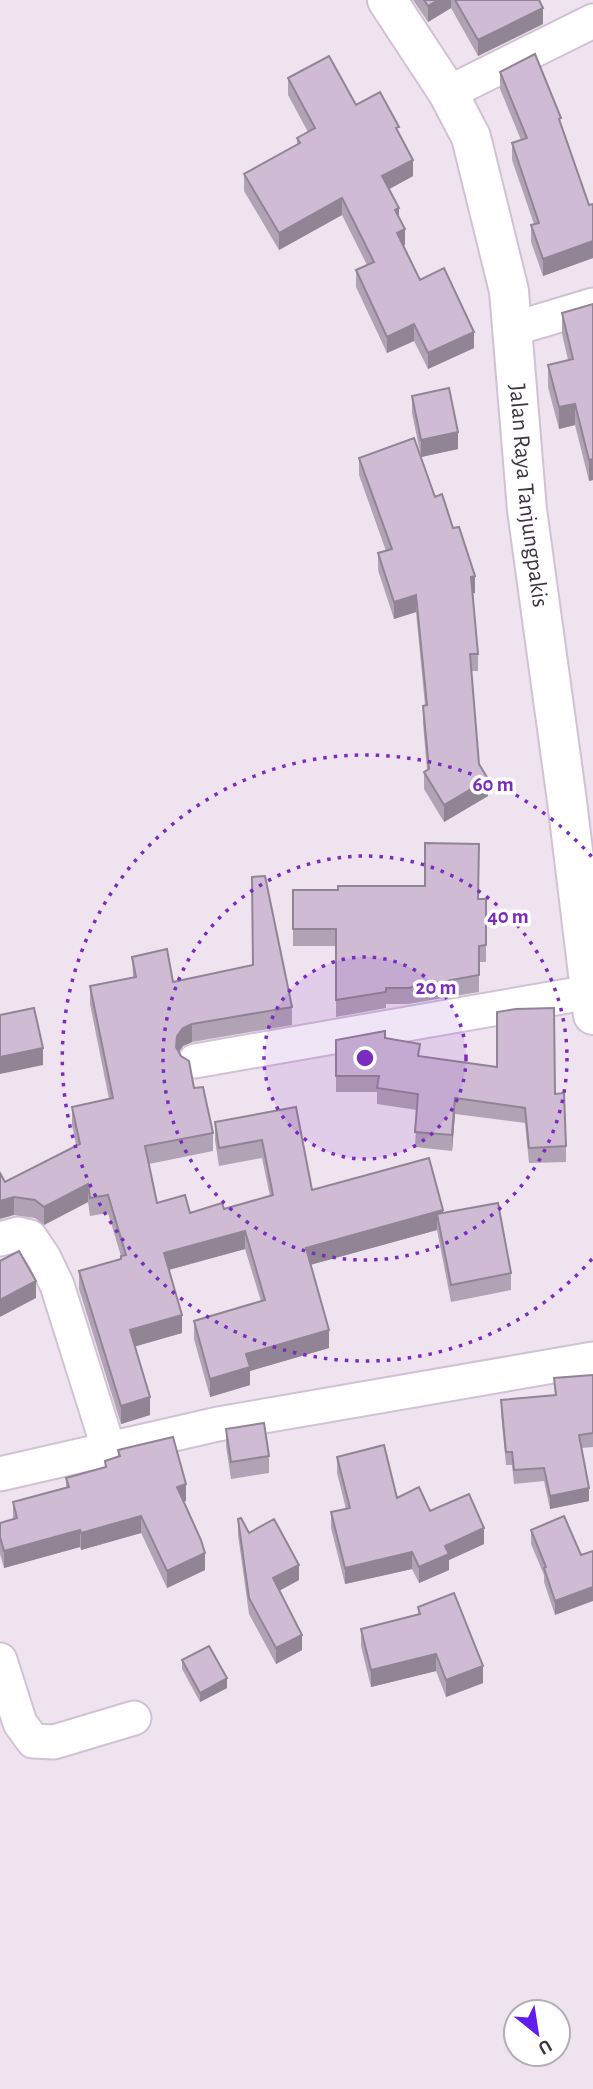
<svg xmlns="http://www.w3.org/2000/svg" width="593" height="2089" font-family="'Alegreya Sans',sans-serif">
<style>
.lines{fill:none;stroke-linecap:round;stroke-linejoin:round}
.minor-casing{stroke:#d3c0d6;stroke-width:37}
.tertiary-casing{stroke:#d3c0d6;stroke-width:42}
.minor{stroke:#fff;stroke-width:33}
.tertiary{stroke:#fff;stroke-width:38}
.wall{fill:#b2a2b6}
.shaded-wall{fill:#918494}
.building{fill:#cfbcd4;stroke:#918494;stroke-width:2}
.ring{fill:none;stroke:#7b2cbf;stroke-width:3.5;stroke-dasharray:3.5 7}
.labels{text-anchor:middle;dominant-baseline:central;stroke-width:7;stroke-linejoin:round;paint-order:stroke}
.street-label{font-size:24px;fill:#3f3442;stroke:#fff}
.centre{fill:#7b2cbf;stroke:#fff;stroke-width:3.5}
.ring-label{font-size:21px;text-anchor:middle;font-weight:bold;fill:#7b2cbf;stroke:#fff;stroke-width:7;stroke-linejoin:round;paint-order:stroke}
</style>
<rect width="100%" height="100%" fill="#efe3f0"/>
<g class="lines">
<defs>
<path id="minor" d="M 448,93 L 593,21
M 513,329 L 593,305
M 195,1061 L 590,992
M 0,1239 L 18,1234 L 30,1237 L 44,1258 L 57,1285 L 109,1450
M 0,1474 L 218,1424 L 593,1359
M 0,1660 L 20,1723 L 33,1741 L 54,1742 L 134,1718"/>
<g id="tertiary">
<path id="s1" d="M 387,0 L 448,93 L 471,137 L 509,291 L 527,510 L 567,801 L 593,1015"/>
</g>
</defs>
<use href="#minor" class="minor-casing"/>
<use href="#tertiary" class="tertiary-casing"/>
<use href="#minor" class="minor"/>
<use href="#tertiary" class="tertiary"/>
</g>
<path class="wall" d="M 413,0 L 539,0 L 543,24 L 478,56 L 451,8 L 428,22 Z
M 500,72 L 561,124 L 589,205 L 593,204 L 593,258 L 543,276 L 531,242 L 531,225 L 534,224 L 512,160 L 512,143 L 521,140 L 500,89 Z
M 288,78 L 356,105 L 399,134 L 413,176 L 389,189 L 399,218 L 405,245 L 404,246 L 420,280 L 474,348 L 428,369 L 414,341 L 387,353 L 356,287 L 356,270 L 367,265 L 342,215 L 279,250 L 244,191 L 244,174 L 297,144 L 297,138 L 308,132 L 288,95 Z
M 593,304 L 593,480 L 589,481 L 575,425 L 559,429 L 548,387 L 548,365 L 568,360 L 562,334 L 562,313 Z
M 412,396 L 458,449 L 421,457 L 412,413 Z
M 359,458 L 435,497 L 475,593 L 473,593 L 478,654 L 478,671 L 471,671 L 479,764 L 488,796 L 444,822 L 424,789 L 424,772 L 427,770 L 423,723 L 423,706 L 425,705 L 416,612 L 394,619 L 378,570 L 378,553 L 386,551 L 359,475 Z
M 425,886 L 478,899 L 486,915 L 486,962 L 479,962 L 479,992 L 408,1004 L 386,1004 L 386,1008 L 336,1017 L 336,946 L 293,946 L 293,890 L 338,890 Z
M 132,957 L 173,982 L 292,1007 L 292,1025 L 192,1042 L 183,1046 L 179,1052 L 213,1133 L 213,1151 L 149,1164 L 157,1203 L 190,1213 L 224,1209 L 270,1196 L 262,1158 L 219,1166 L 215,1140 L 215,1122 L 296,1107 L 312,1190 L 443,1213 L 511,1273 L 511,1290 L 451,1302 L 437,1230 L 310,1265 L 329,1348 L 250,1371 L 250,1385 L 210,1397 L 194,1339 L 194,1321 L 261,1301 L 245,1249 L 169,1270 L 182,1333 L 135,1346 L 150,1415 L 121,1424 L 79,1289 L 79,1271 L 121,1259 L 121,1256 L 108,1213 L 90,1216 L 88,1202 L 44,1225 L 35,1218 L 14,1215 L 5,1182 L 76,1145 L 72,1125 L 72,1107 L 109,1099 L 90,1004 L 90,986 L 133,977 Z
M 385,1038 L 420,1056 L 555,1094 L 566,1146 L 566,1162 L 529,1163 L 525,1123 L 455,1114 L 452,1151 L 415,1147 L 417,1110 L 377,1104 L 377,1092 L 336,1092 L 336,1040 Z
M 593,1375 L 593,1447 L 581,1448 L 589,1501 L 550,1509 L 544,1481 L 514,1484 L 512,1465 L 506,1465 L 501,1413 L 501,1400 L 555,1395 L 554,1378 Z
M 226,1429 L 269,1456 L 269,1473 L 231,1479 L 226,1446 Z
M 118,1450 L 186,1501 L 183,1501 L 205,1570 L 167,1588 L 141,1533 L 81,1550 L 80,1547 L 4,1568 L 0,1554 L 0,1523 L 13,1519 L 13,1502 L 66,1487 L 66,1478 L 105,1467 L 105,1461 L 118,1457 Z
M 337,1457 L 397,1498 L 430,1511 L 484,1544 L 449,1560 L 449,1570 L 419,1583 L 412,1569 L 345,1584 L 331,1528 L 331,1512 L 346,1509 L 337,1473 Z
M 238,1519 L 249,1533 L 299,1580 L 279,1591 L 302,1650 L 276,1664 L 249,1614 L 238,1535 Z
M 531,1530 L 581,1555 L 555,1615 L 544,1582 L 544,1575 L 531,1544 Z
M 418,1607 L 483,1683 L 446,1697 L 436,1671 L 371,1687 L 361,1646 L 361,1629 L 418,1614 Z
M 182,1660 L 227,1688 L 200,1702 L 182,1669 Z"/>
<path class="shaded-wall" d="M 438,0 L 451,0 L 451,8 L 428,22 L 428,6 Z
M 543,8 L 543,24 L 478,56 L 478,40 Z
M 413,160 L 413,176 L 382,193 L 382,176 Z
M 342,198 L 342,215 L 279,250 L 279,233 Z
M 399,208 L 399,224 L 395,210 Z
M 405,229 L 405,245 L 397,249 L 397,233 Z
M 593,241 L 593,258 L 543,276 L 543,259 Z
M 414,324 L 414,341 L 387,353 L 387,337 Z
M 474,332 L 474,348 L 428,369 L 428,353 Z
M 575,404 L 575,425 L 559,429 L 559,407 Z
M 458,432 L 458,449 L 421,457 L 421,440 Z
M 593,459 L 593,480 L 589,481 L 589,460 Z
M 475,576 L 475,593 L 471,594 L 471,577 Z
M 416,595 L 416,612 L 394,619 L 394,602 Z
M 488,779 L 488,796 L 444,822 L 444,805 Z
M 192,1024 L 192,1042 L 183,1046 L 177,1054 L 176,1047 L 177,1036 L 183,1028 Z
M 43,1048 L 43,1065 L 0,1074 L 0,1057 Z
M 455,1098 L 455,1114 L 452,1151 L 452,1135 Z
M 88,1184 L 88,1202 L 44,1225 L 44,1207 Z
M 14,1197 L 14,1215 L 0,1219 L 0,1201 Z
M 443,1210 L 443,1228 L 437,1214 L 437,1230 L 306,1266 L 306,1248 Z
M 245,1231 L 245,1249 L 164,1271 L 164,1253 Z
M 36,1281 L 36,1298 L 0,1317 L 0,1300 Z
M 182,1315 L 182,1333 L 130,1348 L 130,1330 Z
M 329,1330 L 329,1348 L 250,1371 L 250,1385 L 210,1397 L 210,1379 L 246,1354 Z
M 150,1397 L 150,1415 L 121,1424 L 121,1406 Z
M 186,1484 L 186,1501 L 177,1503 L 177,1487 Z
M 589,1488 L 589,1501 L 550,1509 L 550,1496 Z
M 141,1516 L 141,1533 L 81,1550 L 81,1533 Z
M 484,1528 L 484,1544 L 449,1560 L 449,1570 L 419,1583 L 419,1567 L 445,1546 Z
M 80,1530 L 80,1547 L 4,1568 L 4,1551 Z
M 412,1552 L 412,1569 L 345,1584 L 345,1568 Z
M 205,1553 L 205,1570 L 167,1588 L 167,1571 Z
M 299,1565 L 299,1580 L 273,1594 L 273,1578 Z
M 593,1587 L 593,1601 L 555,1615 L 555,1601 Z
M 302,1635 L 302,1650 L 276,1664 L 276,1648 Z
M 436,1654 L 436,1671 L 371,1687 L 371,1670 Z
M 483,1666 L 483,1683 L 446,1697 L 446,1680 Z
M 227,1678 L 227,1688 L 200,1702 L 200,1693 Z"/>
<path class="building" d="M 424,0 L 438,0 L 428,6 Z
M 455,0 L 539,0 L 543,8 L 478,40 Z
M 535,54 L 561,118 L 559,119 L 589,205 L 593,204 L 593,241 L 543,259 L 531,225 L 539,223 L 512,143 L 527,138 L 500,72 Z
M 329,56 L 356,105 L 380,92 L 399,127 L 396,128 L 413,160 L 382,176 L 399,208 L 395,210 L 405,229 L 397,233 L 420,280 L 444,268 L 474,332 L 428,353 L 414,324 L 387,337 L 356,270 L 374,262 L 342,198 L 279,233 L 244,174 L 300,143 L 297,138 L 315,128 L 288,78 Z
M 593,304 L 593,459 L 589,460 L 575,404 L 559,407 L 548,365 L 573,359 L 562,313 Z
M 449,388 L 458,432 L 421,440 L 412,396 Z
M 414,438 L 435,497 L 442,494 L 453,528 L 459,527 L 475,576 L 471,577 L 478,654 L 470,654 L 479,764 L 488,779 L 444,805 L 424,772 L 429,769 L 423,706 L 427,705 L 416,595 L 394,602 L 378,553 L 392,549 L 359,458 Z
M 425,843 L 479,844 L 478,899 L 486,899 L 486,945 L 479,946 L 479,975 L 408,988 L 386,988 L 386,992 L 336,1000 L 336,929 L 293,929 L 293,890 L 338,890 L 338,886 L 425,886 Z
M 265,876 L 292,1007 L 192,1024 L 183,1028 L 177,1036 L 176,1047 L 181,1056 L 189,1061 L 194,1088 L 203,1087 L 213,1133 L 145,1146 L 157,1203 L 185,1195 L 190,1213 L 222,1203 L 224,1209 L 273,1195 L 262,1140 L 219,1148 L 215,1122 L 296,1107 L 312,1190 L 429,1158 L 443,1210 L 306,1248 L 329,1330 L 246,1354 L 250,1367 L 210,1379 L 194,1321 L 265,1300 L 245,1231 L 164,1253 L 182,1315 L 130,1330 L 150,1397 L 121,1406 L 79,1271 L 121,1259 L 121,1256 L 126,1255 L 108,1195 L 90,1198 L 88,1184 L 44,1207 L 35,1200 L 14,1197 L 0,1201 L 0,1173 L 5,1182 L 80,1144 L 72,1107 L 113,1098 L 90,986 L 136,977 L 132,957 L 167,949 L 173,982 L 253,965 L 252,877 Z
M 34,1008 L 43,1048 L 0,1057 L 0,1015 Z
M 554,1008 L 555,1094 L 564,1093 L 566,1146 L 529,1148 L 525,1108 L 455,1098 L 452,1135 L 415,1132 L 418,1094 L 377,1088 L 379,1076 L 336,1076 L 336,1040 L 385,1031 L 385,1038 L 420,1044 L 418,1056 L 497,1067 L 497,1012 L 516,1009 Z
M 498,1203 L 511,1273 L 451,1285 L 437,1214 Z
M 19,1251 L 36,1281 L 0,1300 L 0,1261 Z
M 593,1375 L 593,1433 L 579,1435 L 589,1488 L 550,1496 L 544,1468 L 514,1470 L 512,1452 L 506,1452 L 501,1400 L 556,1395 L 554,1378 Z
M 264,1423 L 269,1456 L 231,1462 L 226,1429 Z
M 173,1437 L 186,1484 L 177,1487 L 201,1540 L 205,1553 L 167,1571 L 141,1516 L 81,1533 L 80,1530 L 4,1551 L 0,1537 L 0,1523 L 17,1518 L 13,1502 L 69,1487 L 66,1478 L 106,1467 L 105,1461 L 120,1456 L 118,1450 Z
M 384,1445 L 397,1498 L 419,1487 L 430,1511 L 469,1494 L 484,1528 L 445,1546 L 449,1554 L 419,1567 L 412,1552 L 345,1568 L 331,1512 L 350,1508 L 337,1457 Z
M 564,1516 L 581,1555 L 593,1551 L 593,1587 L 555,1601 L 544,1568 L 546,1567 L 531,1530 Z
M 241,1518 L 249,1533 L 274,1519 L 299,1565 L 273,1578 L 302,1635 L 276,1648 L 249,1598 L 238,1519 Z
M 454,1593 L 483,1666 L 446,1680 L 436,1654 L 371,1670 L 361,1629 L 420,1614 L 418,1607 Z
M 209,1646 L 227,1678 L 200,1693 L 182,1660 Z"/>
<circle cx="365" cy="1058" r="101" fill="#7b2cbf" fill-opacity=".12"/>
<g class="ring">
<circle cx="365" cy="1058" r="101"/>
<circle cx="365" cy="1058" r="202"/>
<path d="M592 1259A303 303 0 1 1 592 857"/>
</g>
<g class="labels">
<g class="street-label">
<text stroke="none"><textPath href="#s1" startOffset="525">Jalan Raya Tanjungpakis</textPath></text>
</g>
</g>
<circle cx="365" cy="1058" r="10" class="centre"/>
<g class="ring-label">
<text x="493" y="791">60 m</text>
<text x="508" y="923">40 m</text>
<text x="436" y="994">20 m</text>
</g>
<g transform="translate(537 2033) rotate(150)"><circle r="33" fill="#ffffff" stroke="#b2aeb3" stroke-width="2"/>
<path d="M0-5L12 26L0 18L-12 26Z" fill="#601dee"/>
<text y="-10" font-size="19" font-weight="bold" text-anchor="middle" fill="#3f3442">U</text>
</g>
</svg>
